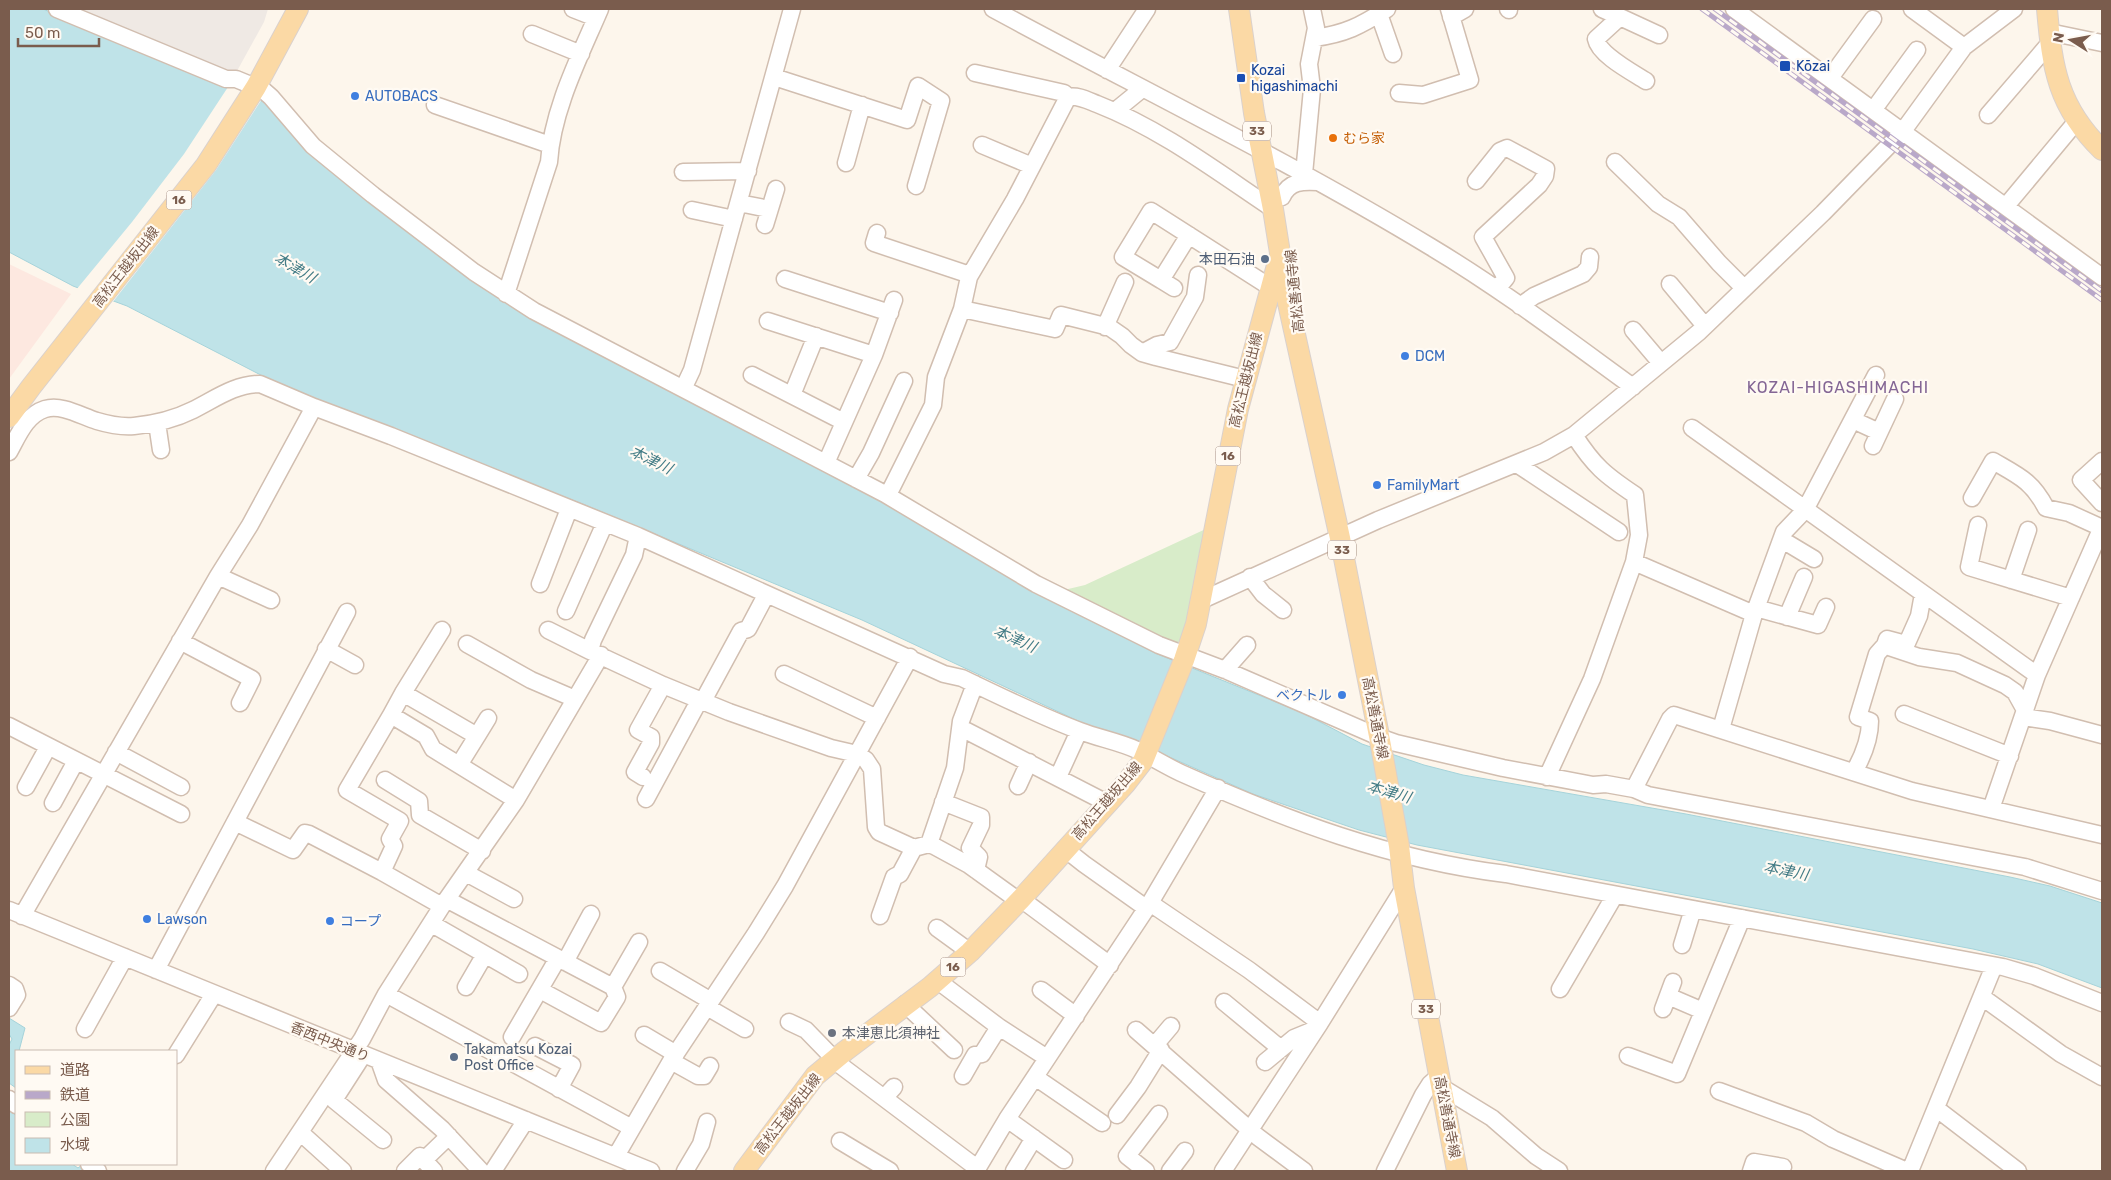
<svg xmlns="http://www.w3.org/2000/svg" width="2111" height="1180" font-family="Rubik,'Noto Sans JP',sans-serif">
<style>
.commercial{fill:#fde8e0}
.industrial{fill:#efe9e4}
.green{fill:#d8ecc9}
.water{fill:#bfe3e8;stroke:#a5d3da}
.pier{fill:#fdf6ec}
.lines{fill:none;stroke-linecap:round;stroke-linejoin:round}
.minor-casing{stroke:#d1beb0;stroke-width:19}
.major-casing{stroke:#dad1cd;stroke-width:22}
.minor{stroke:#fff;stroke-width:16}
.major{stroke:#fbd9a5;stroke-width:20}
.rail-casing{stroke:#b9a8c9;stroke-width:5}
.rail{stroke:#fffaf3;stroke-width:3;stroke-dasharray:9;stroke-linecap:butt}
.transit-dot{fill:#1a4fb4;stroke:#fffaf3;stroke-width:2}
.shop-dot{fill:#3f7fe0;stroke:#fffaf3;stroke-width:2}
.food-dot{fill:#e8710a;stroke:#fffaf3;stroke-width:2}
.service-dot{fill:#5c6f8a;stroke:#fffaf3;stroke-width:2}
.worship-dot{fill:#6b7280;stroke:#fffaf3;stroke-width:2}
.labels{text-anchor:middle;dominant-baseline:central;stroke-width:4.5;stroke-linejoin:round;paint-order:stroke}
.shield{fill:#fffaf3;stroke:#a28b7f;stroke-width:1}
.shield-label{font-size:12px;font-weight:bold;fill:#7a5c4d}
.transit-label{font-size:14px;fill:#164399;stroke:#fffaf3;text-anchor:start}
.shop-label{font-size:14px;fill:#366cbe;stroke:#fffaf3;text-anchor:start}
.food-label{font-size:14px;fill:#c56008;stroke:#fffaf3;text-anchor:start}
.service-label{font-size:14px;fill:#4e5e75;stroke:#fffaf3;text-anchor:end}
.street-label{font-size:14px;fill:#7a5c4d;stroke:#fffaf3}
.worship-label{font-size:14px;fill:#5b616d;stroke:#fffaf3;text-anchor:start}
.water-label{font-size:15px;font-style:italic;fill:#437c86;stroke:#fffaf3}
.quarter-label{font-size:16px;letter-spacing:1px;fill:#846695;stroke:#fffaf3}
</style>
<rect width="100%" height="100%" fill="#fdf6ec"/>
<path class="commercial" d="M 9,264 L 71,294 L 9,379 Z"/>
<path class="industrial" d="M 68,9 L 268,9 L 264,22 L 237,71 L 227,76 Z"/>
<path class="green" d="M 1210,527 L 1180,651 L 1064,590 L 1085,585 Z"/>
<path class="water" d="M 9,9 L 43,9 L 264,102 L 435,248 L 843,477 L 1011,578 L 1155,653 L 1303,713 L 1362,744 L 1424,765 L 1463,775 L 1686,814 L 2010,877 L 2050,886 L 2096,901 L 2102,903 L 2102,988 L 2038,964 L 1973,949 L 1417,845 L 1359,830 L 1253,794 L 1158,752 L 1139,741 L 1108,735 L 862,620 L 585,505 L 284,387 L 127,306 L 73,286 L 9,252 Z
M 9,1018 L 25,1028 L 19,1051 L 16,1051 L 16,1088 L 9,1083 L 9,1045 L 12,1039 L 9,1034 Z
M 9,1109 L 16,1116 L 16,1164 L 72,1164 L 78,1168 L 83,1164 L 92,1171 L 9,1171 Z"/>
<path class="pier" d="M 230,84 L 262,99 L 216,170 L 112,303 L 76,290 L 132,222 L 184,154 Z"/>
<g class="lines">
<defs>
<path id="minor" d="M 57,9 L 226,79 L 236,79 L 263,90 L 271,97 L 313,146 L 373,195 L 474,272 L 534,311 L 885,494 L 1036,584 L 1159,645 L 1225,670 L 1379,737 L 1396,743 L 1503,768 L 1593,785 L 1606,784 L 1634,789 L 1648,795 L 2025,867 L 2102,891
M 573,9 L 596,18
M 993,9 C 1139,88 1289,161 1431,247 C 1501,289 1567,339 1633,387
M 1508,9 L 1509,10
M 1602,9 L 1620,17 L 1596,39 C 1599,55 1632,72 1646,81
M 1734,9 L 2102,277
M 1912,9 L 1964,47
M 1379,14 L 1393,54
M 1451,17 L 1465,9
M 1620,17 L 1659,35
M 2049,32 L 2102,43
M 532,34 L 581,54
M 1314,38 C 1345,34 1360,26 1387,9
M 1107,70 L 1147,9
M 975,73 L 1064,93 L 1068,97
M 774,77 L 907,120 L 918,86 L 941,101 L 916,186
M 1830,78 L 1873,19
M 1399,93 L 1423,95 L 1470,80 L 1449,9
M 435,105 L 550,145
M 1874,109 L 1917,50
M 1115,111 L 1142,89
M 1988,115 L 2049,44
M 982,145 L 1032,166
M 1615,162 L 1658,204 L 1679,217 L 1719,263 L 1744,288
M 846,163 L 862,105
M 683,172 L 748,171
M 1304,174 L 1312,89 L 1309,64 L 1316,28 L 1312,9
M 1476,181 L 1500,151 L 1507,148 L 1546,169 L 1545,176 L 1539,185 L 1483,237 L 1506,278 L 1497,289
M 1282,197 C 1289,181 1303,181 1318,182
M 739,203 L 769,209
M 2006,206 L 2076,122
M 692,210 L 734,219
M 765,225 L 776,189
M 877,233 L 874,243 L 970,275
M 1189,235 L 1161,280 L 1123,257 L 1151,211 L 1270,287
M 785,279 L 890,313
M 1161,280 L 1174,288
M 1670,284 L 1705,326
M 506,294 L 549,162 C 552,110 580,56 600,9
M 1520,306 L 1534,296 L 1583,274 L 1589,267 L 1590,257
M 962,309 L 1055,329 L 1061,315 L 1109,327 L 1122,336 L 1131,345 L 1142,353 L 1156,357 L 1245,379
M 768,321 L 874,355
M 1105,327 L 1125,282
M 1633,330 L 1661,363
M 1142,353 L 1157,345 L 1170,342 L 1195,297 L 1198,275
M 752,375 L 844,422
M 684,387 L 692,370 L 792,9
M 792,395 L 816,336
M 1853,420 L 1879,432
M 157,423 L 161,450
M 1692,428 L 2037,675
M 1574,435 C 1594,466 1605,475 1635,495 L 1639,535 L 1634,562 L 1754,614
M 1873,446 L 1895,399
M 9,452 C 18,436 26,415 45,409 C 62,404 81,416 97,421 C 107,424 123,427 134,426 C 154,424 175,419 193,410 C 215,399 235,384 260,384 L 314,407
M 2102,461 L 2081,480 L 2102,503
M 826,463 L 874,355 L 894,300
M 1517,464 L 1619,532
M 856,479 L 871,453 L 904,381
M 888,495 L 933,405 L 936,377 L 962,309 L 969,277 L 1015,199 L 1068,97 C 1078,95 1087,100 1097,104 C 1161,129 1216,171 1273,209
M 1972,498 L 1993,461 C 2019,476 2032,481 2046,508 L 2069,513 L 2102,528
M 1978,525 L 1969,567 L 2071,598
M 638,536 L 634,555 L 593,640 L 590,651 L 663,685 L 729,712 L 831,748 L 857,754 L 866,760 L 872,769 L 876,827 L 879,832 L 914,848 L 929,844 L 934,846 L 969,865 L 1019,901
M 1780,544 L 1789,544 L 1814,559
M 218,576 L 271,600
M 1250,577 L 1263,594 L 1283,610
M 2011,580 L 2028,530
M 540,584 L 569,509
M 1202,600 L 1378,520 L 1544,452 L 1574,435 L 1699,332 L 1823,213 L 1903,131 L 1964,47 L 2014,9
M 1756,608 L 1818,625 L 1826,607
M 566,611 L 605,523
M 1787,617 L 1804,577
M 548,630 L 590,651
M 180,641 L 252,679 L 240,703
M 467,644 L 531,680 L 575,699
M 1889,647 L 1919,657 L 1957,663 L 2005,685 L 2015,692 L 2025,710
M 326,649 L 355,665
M 1225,670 L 1247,645
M 784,674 L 877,718
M 403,693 L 442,630
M 703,701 L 741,631 L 748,629 L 766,595
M 1904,714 L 2010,756
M 391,715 L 347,790 L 400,821 L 390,839 L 394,846 L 382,872 L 442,906
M 2023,717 L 2050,721 L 2102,735
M 9,726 L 181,814
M 961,728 L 1107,803
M 1721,729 L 1754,614 L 1784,532 L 1805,510 L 1876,375
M 477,736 L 488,718
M 116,752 L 181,787
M 459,765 L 477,736 L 403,693 L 391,715 L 426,736 L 433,749 L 516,800
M 1854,772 C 1863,756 1870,739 1870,721 L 1858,717 L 1877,654 L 1885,645 L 1887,639 L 1902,643 L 1907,643 L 1919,616 L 1923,594
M 643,777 L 635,772 L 651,743 L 651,737 L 638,730 L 663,685
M 1058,777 L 1079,731
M 1547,777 L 1592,679 L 1634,562
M 385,780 L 419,801 L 420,815 L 482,851
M 1018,786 L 1029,762
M 26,787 L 48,747
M 1634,789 L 1670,719 L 1674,715 L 1912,791 L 2102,835
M 646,799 L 700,699
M 943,802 L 981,817 L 981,825 L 970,848 L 979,857 L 976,870
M 53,803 L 76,761
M 1991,809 L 2037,675 L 2102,527
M 235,822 L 293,850 L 305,833 L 309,834 L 382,872
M 929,844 L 955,768 L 961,721 L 975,684
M 1065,849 L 1084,864 L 1146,908
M 466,873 L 514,899
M 1021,899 L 1110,965
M 448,900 L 613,987
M 1150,903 L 1249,970 L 1320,1023
M 9,910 L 651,1171
M 22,916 L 218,576 L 250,525 L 314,407 L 391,436 L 638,536 L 944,674 L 962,678 C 1001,697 1040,716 1080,731 C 1098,738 1120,742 1137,750 C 1152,757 1166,766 1181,773 C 1286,820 1391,860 1506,874 L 2003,967 L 2034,976 L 2102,1003
M 880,916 L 894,877 L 900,874 L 914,848
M 432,924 L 519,974
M 937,928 L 970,952
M 1682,945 L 1693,909
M 565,962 L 591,914
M 156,970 L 347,612
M 660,971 L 711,1001
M 938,981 L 999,1027
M 9,985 L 15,989 L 17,995 L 9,1008
M 466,987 L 484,956
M 1560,989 L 1615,895
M 540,990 L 601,1023 L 617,997 L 613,987 L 639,942
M 1041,990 L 1076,1016
M 386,994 L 632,1128
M 1668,996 L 1703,1011
M 1982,997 L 2061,1054 L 2102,1077
M 1224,1002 L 1281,1049
M 905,1004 L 954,1050
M 707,1007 L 745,1029
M 1663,1009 L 1673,982
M 789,1022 L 806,1030 L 840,1065 L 884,1098
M 85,1029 L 125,957
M 1136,1030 L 1258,1137 L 1304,1171
M 644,1035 L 676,1054
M 512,1037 L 558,958
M 1155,1045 L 1171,1026
M 535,1046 L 572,1065 L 559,1089
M 176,1055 L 214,994
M 363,1055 L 334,1100 L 383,1140
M 1628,1056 L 1677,1074 L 1742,918
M 671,1061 L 698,1076 L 704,1076 L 710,1066
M 1265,1062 L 1294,1038 L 1316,1029
M 380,1063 L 386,1080 L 442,1129 L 481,1171
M 963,1076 L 975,1055 L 982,1054 L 999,1027 L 1047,1058
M 1035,1077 L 1102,1123
M 894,1087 L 884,1098 L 977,1168
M 1443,1088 L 1492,1118 L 1536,1156 L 1559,1171
M 1719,1091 L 1806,1123 L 1833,1139 L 1907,1171
M 9,1099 L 16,1105
M 1937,1109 L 2018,1171
M 1117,1115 L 1138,1087 L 1161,1050
M 1007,1119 L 1064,1160
M 301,1133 L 343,1171
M 840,1141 L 890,1171
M 616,1156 L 671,1061 L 756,933 L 785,886 L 910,657
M 424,1160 L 449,1136
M 89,1164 L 98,1171
M 274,1171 L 362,1039 L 386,994 L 442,906 L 516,800 L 601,655
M 405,1171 L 420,1156 L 434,1171
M 493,1171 L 526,1120
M 685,1171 L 701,1144 L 707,1122
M 976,1171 L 1007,1119 L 1150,903 L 1218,788
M 1014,1171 L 1034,1138
M 1146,1171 L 1127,1156 L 1159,1114
M 1170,1171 L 1185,1151
M 1223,1171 L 1320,1023 L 1404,888
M 1385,1171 L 1423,1095 L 1430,1084 L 1439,1076
M 1751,1171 L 1754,1162 L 1783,1167
M 1910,1171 L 1994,966"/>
<path id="major" d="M 1239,9 L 1254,113 L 1273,209 L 1288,303 L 1340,538 L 1381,746 L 1399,846 L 1404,888 L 1457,1171
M 2047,9 C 2052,68 2058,107 2102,150
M 9,417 L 31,387 L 206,165 L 256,87 L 298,9
M 744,1171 L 815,1076 L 845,1051 L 930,987 L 970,952 L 1021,899 L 1126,783 L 1143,761 L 1184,660 L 1196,624 L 1238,409 L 1279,258"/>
</defs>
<use href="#minor" class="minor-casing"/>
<use href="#major" class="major-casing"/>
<use href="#minor" class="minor"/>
<use href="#major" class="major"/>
<defs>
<path id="rail" d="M 1702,9 L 2102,300
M 1715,9 L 2102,291"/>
</defs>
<use href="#rail" class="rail-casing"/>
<use href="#rail" class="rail"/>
</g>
<g class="transit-dot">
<rect x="1779" y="60" width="12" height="12" rx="2.5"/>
<rect x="1236" y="73" width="10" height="10" rx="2.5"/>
</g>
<g class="shop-dot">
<circle cx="355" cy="96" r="5"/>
<circle cx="1405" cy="356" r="5"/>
<circle cx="1377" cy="485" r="5"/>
<circle cx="1342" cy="695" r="5"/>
<circle cx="147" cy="919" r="5"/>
<circle cx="330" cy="921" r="5"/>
</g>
<circle class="food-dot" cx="1333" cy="138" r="5"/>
<g class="service-dot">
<circle cx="1265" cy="259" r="5"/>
<circle cx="454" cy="1057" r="5"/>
</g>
<circle class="worship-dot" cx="832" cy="1033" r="5"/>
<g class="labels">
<g class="shield">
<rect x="1243" y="121.5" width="28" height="19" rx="4"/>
<rect x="166.5" y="190.5" width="25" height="19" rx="4"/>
<rect x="1215.5" y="446.5" width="25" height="19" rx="4"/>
<rect x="1328" y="540.5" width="28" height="19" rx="4"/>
<rect x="940.5" y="957.5" width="25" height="19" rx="4"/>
<rect x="1412" y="999.5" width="28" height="19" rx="4"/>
</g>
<g class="shield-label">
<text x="1257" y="131">33</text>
<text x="179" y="200">16</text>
<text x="1228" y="456">16</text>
<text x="1342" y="550">33</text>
<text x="953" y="967">16</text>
<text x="1426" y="1009">33</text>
</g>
<g class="transit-label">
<text x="1796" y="66">Kōzai</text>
<text x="1251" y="70">Kozai<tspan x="1251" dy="16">higashimachi</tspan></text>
</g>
<g class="shop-label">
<text x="365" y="96">AUTOBACS</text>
<text x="1415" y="356">DCM</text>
<text x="1387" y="485">FamilyMart</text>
<text x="1332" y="695" text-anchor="end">ベクトル</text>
<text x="157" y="919">Lawson</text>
<text x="340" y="921">コープ</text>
</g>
<g class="food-label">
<text x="1343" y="138">むら家</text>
</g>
<g class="service-label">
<text x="1255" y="259">本田石油</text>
<text x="464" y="1049" text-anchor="start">Takamatsu Kozai<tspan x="464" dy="16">Post Office</tspan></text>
</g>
<g class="street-label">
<text transform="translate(126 267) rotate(-52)">高松王越坂出線</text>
<text transform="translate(1295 291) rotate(-96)">高松善通寺線</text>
<text transform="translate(1246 380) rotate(-76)">高松王越坂出線</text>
<text transform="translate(1375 718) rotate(79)">高松善通寺線</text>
<text transform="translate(1107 801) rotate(-49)">高松王越坂出線</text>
<text transform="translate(330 1042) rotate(22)">香西中央通り</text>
<text transform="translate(788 1114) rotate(-52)">高松王越坂出線</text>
<text transform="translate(1447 1117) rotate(79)">高松善通寺線</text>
</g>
<g class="worship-label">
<text x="842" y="1033">本津恵比須神社</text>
</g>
<g class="water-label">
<text transform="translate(295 268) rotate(30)">本津川</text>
<text transform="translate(651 460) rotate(26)">本津川</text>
<text transform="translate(1015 639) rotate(24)">本津川</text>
<text transform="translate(1389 792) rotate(16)">本津川</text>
<text transform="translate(1786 871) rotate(11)">本津川</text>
</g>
<g class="quarter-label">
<text x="1838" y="387">KOZAI-HIGASHIMACHI</text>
</g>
</g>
<rect width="2111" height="1180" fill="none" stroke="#7a5c4d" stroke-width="20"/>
<rect x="15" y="1050" width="162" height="115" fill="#fffaf3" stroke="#cabbb1"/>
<rect x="25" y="1066" width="25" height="8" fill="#fbd9a5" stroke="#cabbb1"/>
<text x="60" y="1075" font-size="15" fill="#7a5c4d">道路</text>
<rect x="25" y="1091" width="25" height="8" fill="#b9a8c9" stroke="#cabbb1"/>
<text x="60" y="1100" font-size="15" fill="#7a5c4d">鉄道</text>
<rect x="25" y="1112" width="25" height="15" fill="#d8ecc9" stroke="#cabbb1"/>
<text x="60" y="1125" font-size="15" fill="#7a5c4d">公園</text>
<rect x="25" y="1138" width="25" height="15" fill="#bfe3e8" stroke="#cabbb1"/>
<text x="60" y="1150" font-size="15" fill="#7a5c4d">水域</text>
<g transform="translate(2071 40) rotate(281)" stroke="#fffaf3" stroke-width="4" paint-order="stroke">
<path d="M0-4L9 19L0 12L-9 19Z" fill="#7a5c4d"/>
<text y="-8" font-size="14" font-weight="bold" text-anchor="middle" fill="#7a5c4d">N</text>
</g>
<path d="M18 38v8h81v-8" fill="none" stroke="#7a5c4d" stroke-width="2.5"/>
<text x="25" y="38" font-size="15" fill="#7a5c4d" stroke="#fffaf3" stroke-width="4" paint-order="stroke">50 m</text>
</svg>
